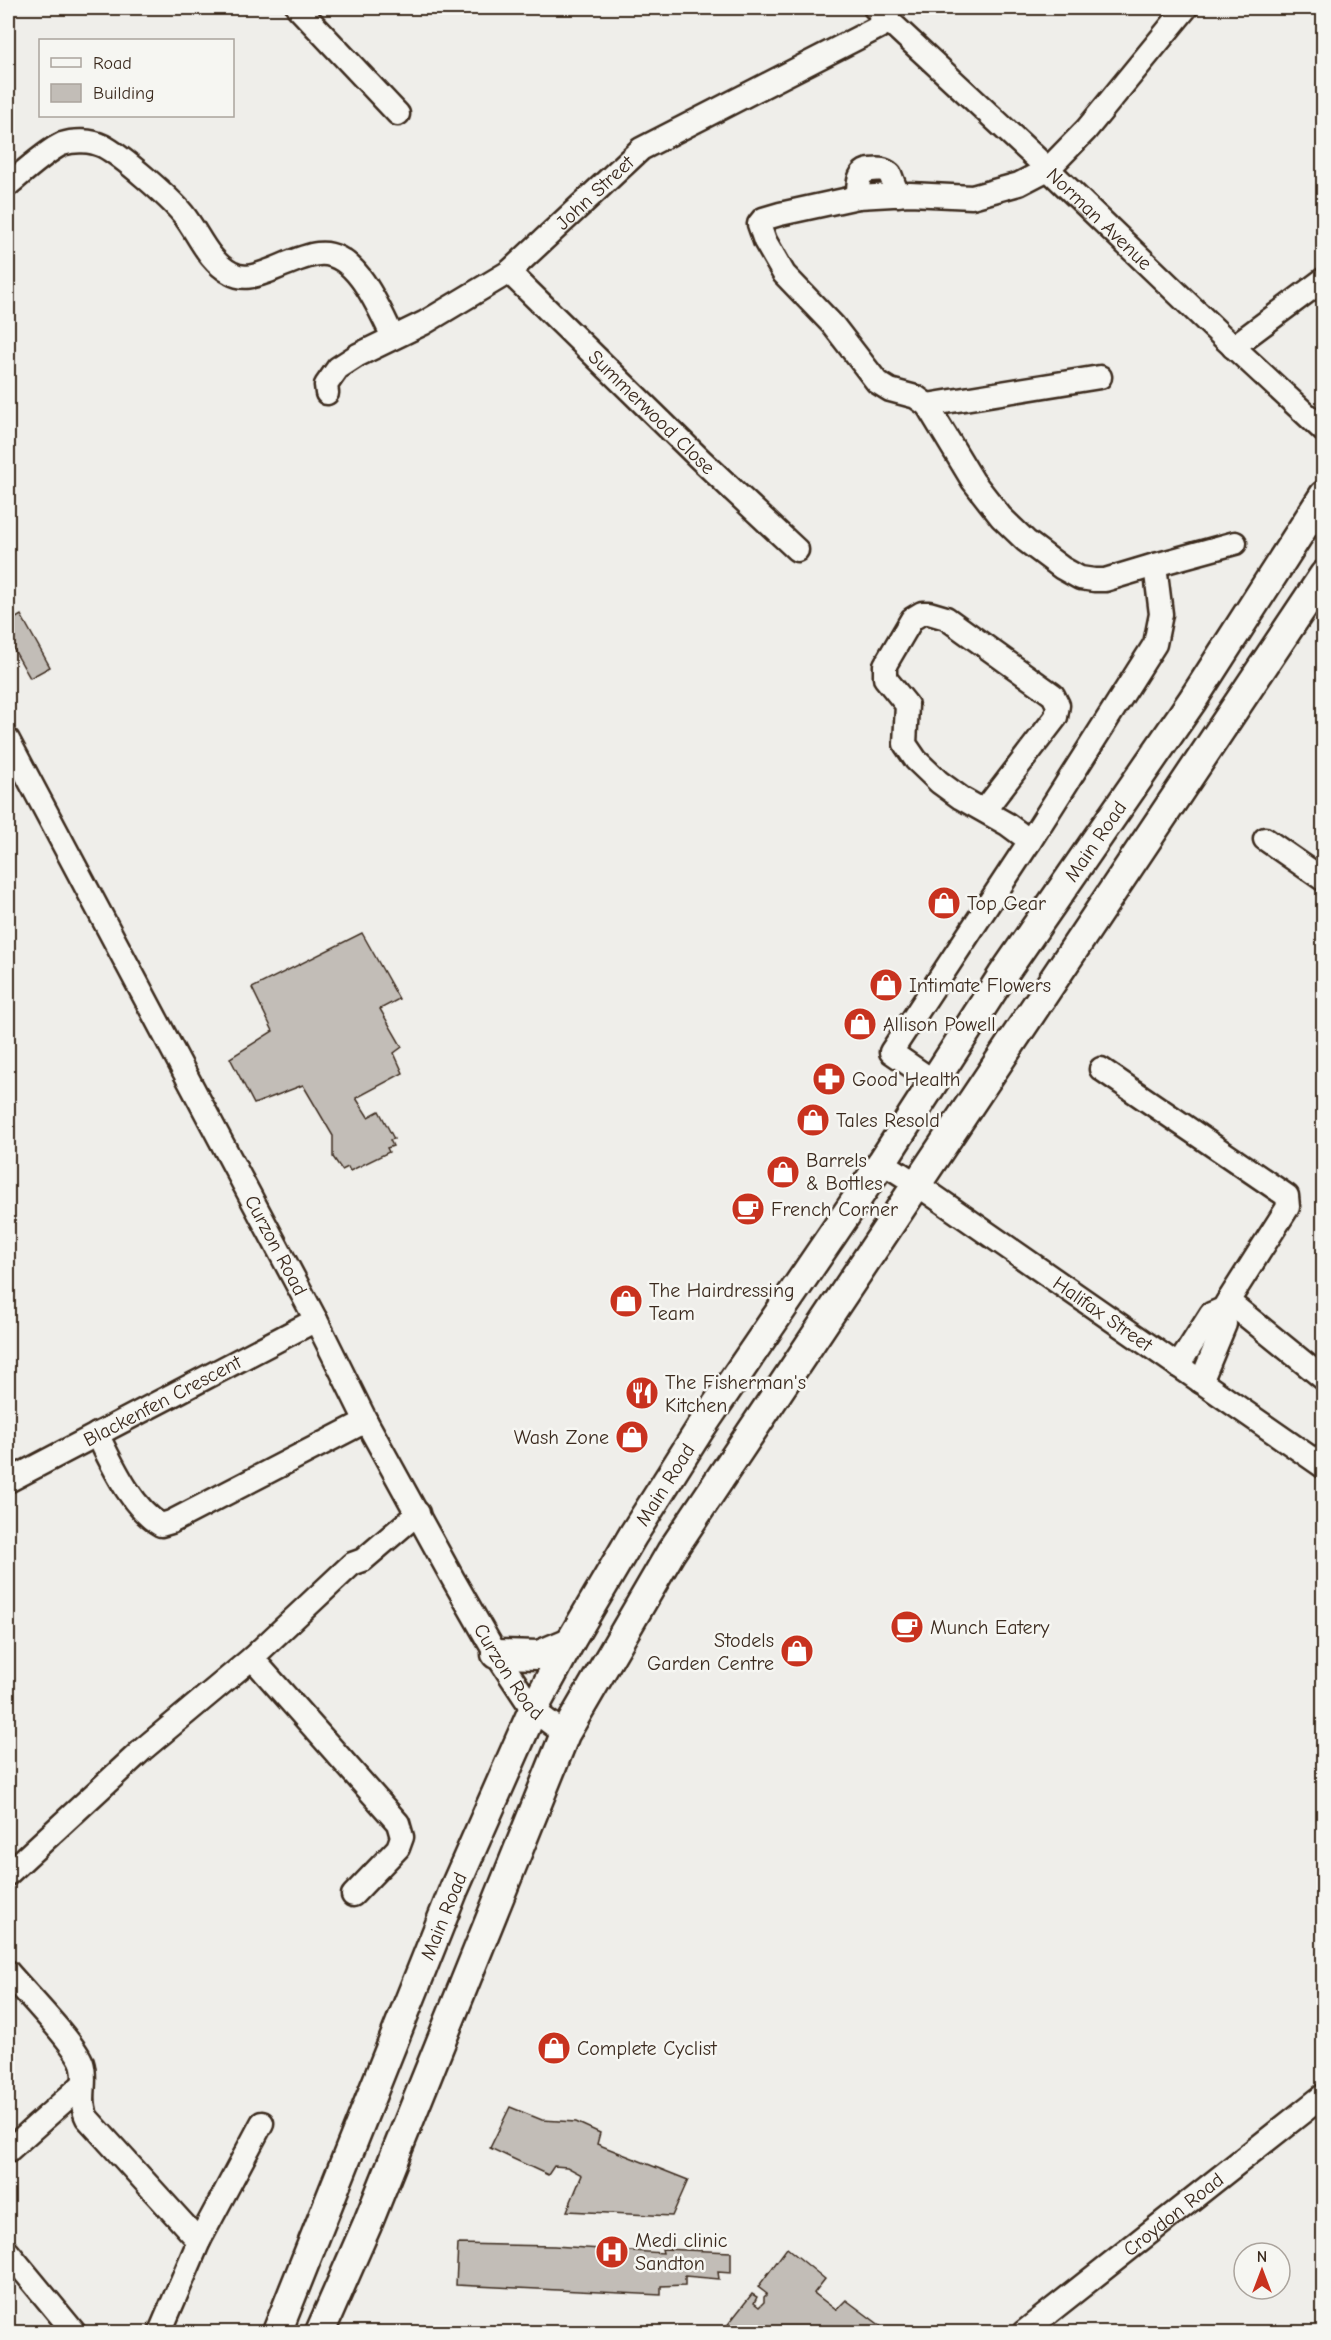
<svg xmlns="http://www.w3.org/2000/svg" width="1331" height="2340" font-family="'Comic Neue',sans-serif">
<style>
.building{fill:#c2bdb7;stroke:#3b2a1e;stroke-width:1.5}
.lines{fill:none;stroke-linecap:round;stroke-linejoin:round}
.minor-casing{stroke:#3b2a1e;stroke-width:27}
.major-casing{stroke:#3b2a1e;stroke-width:33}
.minor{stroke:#f6f6f2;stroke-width:22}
.major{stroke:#f6f6f2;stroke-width:28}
.labels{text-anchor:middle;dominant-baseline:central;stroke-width:5;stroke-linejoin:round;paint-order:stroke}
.street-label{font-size:20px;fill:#3b2a1e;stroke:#f6f6f2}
.poi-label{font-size:20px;fill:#3b2a1e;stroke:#f6f6f2;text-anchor:start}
</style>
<rect width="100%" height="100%" fill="#efeeea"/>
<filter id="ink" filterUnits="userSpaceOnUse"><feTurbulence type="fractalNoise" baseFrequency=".0167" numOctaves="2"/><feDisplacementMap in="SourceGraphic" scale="12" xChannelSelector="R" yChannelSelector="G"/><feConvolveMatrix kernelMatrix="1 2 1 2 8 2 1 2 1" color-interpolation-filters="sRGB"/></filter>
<g filter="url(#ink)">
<path class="building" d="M 21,615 L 50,667 L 30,678 L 8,639 L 8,623 Z
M 362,933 L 399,999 L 380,1009 L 402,1047 L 394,1053 L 403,1073 L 356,1098 L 368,1117 L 379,1111 L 394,1139 L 390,1140 L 393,1146 L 387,1148 L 389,1152 L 350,1171 L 348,1167 L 342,1170 L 333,1157 L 333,1136 L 303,1085 L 254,1104 L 230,1058 L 273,1031 L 252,988 Z
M 510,2107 L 542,2120 L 576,2122 L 600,2133 L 597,2144 L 688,2180 L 672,2216 L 567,2211 L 582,2175 L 567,2167 L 554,2166 L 548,2175 L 490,2148 Z
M 458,2244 L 554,2246 L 663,2253 L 662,2249 L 731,2252 L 731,2273 L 718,2272 L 719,2279 L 685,2276 L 685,2285 L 661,2286 L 661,2295 L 456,2285 Z
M 787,2248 L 825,2279 L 814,2293 L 836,2310 L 846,2300 L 885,2329 L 881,2332 L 722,2332 L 752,2294 L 757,2297 L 754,2303 L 759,2307 L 764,2302 L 764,2297 L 767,2294 L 758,2287 Z"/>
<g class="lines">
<defs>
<g id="minor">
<path d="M 298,8 L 398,114"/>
<path id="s1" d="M 875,8 L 1048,169 L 1225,339 L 1324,431"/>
<path d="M 8,185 C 21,174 48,150 62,144 C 74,140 91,140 103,146 C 122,156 169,197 183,214 C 199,234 207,260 231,273 C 243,280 255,276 266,272 C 283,266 301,256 318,254 C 356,249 380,311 393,337"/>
<path d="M 858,197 C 858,186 857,171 871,170 C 880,169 884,169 890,174 L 898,195"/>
<path id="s2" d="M 509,272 L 701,460 L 797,550"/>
<path d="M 1233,347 L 1324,279"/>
<path id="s3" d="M 327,393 L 326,385 L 338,368 L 358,355 L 424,323 L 509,272 L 641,149 L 889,22"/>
<path d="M 927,405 L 1100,377"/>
<path d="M 1155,565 L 1105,580 L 1094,580 L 1080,578 L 1062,568 L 1026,541 L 1001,517 L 973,481 L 927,405 L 916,397 L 890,390 L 877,382 L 833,325 L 784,274 L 765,241 L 759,224 L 763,219 L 780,214 L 858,197 L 910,194 L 972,197 L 1019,184 L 1048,169 L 1086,130 L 1186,8"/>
<path id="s4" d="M 8,740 L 316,1320 L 366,1421 L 453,1579 L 496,1654 L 533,1710 L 565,1734"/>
<path d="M 1265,839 L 1324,880"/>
<path d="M 1030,841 L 1155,644 L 1161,614 L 1155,565 L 1235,543"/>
<path d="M 1101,1069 L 1287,1196 L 1288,1207 L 1223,1309 L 1211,1314 L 1178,1366"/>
<path d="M 933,1081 L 891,1052 L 1030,841 L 1007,824 L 961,798 L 939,782 L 916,760 L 905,744 L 907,705 L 885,678 L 885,665 L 912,619 L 922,613 L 929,613 L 946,618 L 1053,695 L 1058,705 L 1056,717 L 984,811"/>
<path id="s5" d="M 882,1162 L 918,1185 L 1324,1467"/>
<path d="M 1228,1301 L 1324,1379"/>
<path d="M 1201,1382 L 1225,1324 L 1223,1309"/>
<path d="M 97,1434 C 112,1464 132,1509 161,1525 L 171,1522 L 366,1421"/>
<path id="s6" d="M 8,1481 L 316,1320"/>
<path d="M 252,1658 L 398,1823 L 402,1837 L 398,1848 L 353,1895"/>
<path d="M 8,1874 L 142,1750 L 252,1658 L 352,1564 L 363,1560 L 418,1513"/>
<path d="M 8,1972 C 24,1991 75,2043 82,2063 C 88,2081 78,2101 87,2118 L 199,2241 L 160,2332"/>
<path d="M 8,2151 L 83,2084"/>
<path d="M 199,2241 L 262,2123"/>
<path d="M 8,2252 L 74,2332"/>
<path id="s7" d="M 1024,2332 L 1324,2095"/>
</g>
<g id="major">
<path d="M 496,1654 L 539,1655 L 570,1642"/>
<path id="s8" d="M 277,2332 L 454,1889 L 533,1710 L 570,1642 L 633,1535 L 700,1429 L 882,1162 L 1002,976 L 1192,701 L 1324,495"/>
<path d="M 320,2332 L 367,2225 L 565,1734 L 671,1552 L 1324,575"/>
</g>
</defs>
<use href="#minor" class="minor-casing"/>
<use href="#major" class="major-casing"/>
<use href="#minor" class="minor"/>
<use href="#major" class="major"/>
</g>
</g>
<defs>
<symbol id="shop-disc" viewBox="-11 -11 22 22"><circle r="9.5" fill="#c8321e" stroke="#f6f6f2"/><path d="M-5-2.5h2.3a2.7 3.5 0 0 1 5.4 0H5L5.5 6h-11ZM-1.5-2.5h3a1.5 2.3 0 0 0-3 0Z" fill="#fff"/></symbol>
<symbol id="pharmacy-disc" viewBox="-11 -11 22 22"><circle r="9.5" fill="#c8321e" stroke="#f6f6f2"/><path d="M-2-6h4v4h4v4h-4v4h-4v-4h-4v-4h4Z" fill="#fff"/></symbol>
<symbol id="cafe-disc" viewBox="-11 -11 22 22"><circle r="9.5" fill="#c8321e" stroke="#f6f6f2"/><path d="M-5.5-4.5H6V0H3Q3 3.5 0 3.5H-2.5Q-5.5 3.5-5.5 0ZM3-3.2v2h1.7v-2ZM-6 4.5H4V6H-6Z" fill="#fff"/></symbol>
<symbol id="restaurant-disc" viewBox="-11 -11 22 22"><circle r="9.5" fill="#c8321e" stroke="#f6f6f2"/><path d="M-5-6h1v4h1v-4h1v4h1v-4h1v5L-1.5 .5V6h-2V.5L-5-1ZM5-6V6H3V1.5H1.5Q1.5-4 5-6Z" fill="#fff"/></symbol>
<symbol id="hospital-disc" viewBox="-11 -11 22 22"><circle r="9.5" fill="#c8321e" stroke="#f6f6f2"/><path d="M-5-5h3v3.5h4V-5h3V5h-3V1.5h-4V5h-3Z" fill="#fff"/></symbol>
</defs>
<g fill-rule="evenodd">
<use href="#shop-disc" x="925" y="884" width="38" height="38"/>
<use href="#shop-disc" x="867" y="966" width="38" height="38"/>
<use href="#shop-disc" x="841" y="1005" width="38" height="38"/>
<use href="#pharmacy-disc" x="810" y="1060" width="38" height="38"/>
<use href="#shop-disc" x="794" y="1101" width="38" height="38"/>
<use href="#shop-disc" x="764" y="1153" width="38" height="38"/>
<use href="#cafe-disc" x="729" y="1190" width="38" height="38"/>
<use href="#shop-disc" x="607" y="1282" width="38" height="38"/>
<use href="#restaurant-disc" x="623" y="1374" width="38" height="38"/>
<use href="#shop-disc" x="613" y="1418" width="38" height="38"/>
<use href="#cafe-disc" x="888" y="1608" width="38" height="38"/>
<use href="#shop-disc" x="778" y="1632" width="38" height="38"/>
<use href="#shop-disc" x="535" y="2029" width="38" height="38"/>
<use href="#hospital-disc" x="593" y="2233" width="38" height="38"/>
</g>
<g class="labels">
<g class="street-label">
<text stroke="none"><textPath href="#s3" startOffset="342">John Street</textPath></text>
<text stroke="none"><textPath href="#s1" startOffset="308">Norman Avenue</textPath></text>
<text stroke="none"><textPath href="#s2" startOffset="200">Summerwood Close</textPath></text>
<text stroke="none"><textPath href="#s8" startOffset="1708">Main Road</textPath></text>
<text stroke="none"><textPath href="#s4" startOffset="572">Curzon Road</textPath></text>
<text stroke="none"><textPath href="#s5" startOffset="268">Halifax Street</textPath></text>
<text stroke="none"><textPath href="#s6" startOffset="174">Blackenfen Crescent</textPath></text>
<text stroke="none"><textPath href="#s8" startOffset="934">Main Road</textPath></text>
<text stroke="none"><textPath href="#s4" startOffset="1058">Curzon Road</textPath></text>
<text stroke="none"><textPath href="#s8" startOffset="448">Main Road</textPath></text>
<text stroke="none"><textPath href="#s7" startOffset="190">Croydon Road</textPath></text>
</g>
<g class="poi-label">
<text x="967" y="903">Top Gear</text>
<text x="909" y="985">Intimate Flowers</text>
<text x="883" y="1024">Allison Powell</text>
<text x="852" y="1079">Good Health</text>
<text x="836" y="1120">Tales Resold</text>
<text x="806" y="1160">Barrels<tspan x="806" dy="23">&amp; Bottles</tspan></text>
<text x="771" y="1209">French Corner</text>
<text x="649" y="1290">The Hairdressing<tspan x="649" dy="23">Team</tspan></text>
<text x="665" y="1382">The Fisherman's<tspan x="665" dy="23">Kitchen</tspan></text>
<text x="609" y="1437" text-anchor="end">Wash Zone</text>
<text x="930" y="1627">Munch Eatery</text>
<text x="774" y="1640" text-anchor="end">Stodels<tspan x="774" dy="23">Garden Centre</tspan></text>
<text x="577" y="2048">Complete Cyclist</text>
<text x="635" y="2240">Medi clinic<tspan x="635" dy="23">Sandton</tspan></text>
</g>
</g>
<rect width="1331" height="2340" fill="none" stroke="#f6f6f2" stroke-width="30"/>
<rect x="15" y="15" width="1301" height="2310" fill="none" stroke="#3b2a1e" stroke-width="2" filter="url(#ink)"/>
<rect x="39" y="39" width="195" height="78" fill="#f6f6f2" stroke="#aba49d" stroke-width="1.5"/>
<rect x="51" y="58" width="30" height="9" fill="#f6f6f2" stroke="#aba49d" stroke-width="1.5"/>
<text x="93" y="69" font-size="18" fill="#3b2a1e">Road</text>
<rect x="51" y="84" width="30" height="18" fill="#c2bdb7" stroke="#aba49d" stroke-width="1.5"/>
<text x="93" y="99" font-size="18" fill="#3b2a1e">Building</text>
<g transform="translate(1262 2271)"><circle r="28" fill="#f6f6f2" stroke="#aba49d" stroke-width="1.5"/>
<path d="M0-4.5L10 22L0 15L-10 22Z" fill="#c8321e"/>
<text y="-9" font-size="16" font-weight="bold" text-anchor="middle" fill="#3b2a1e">N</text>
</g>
</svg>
